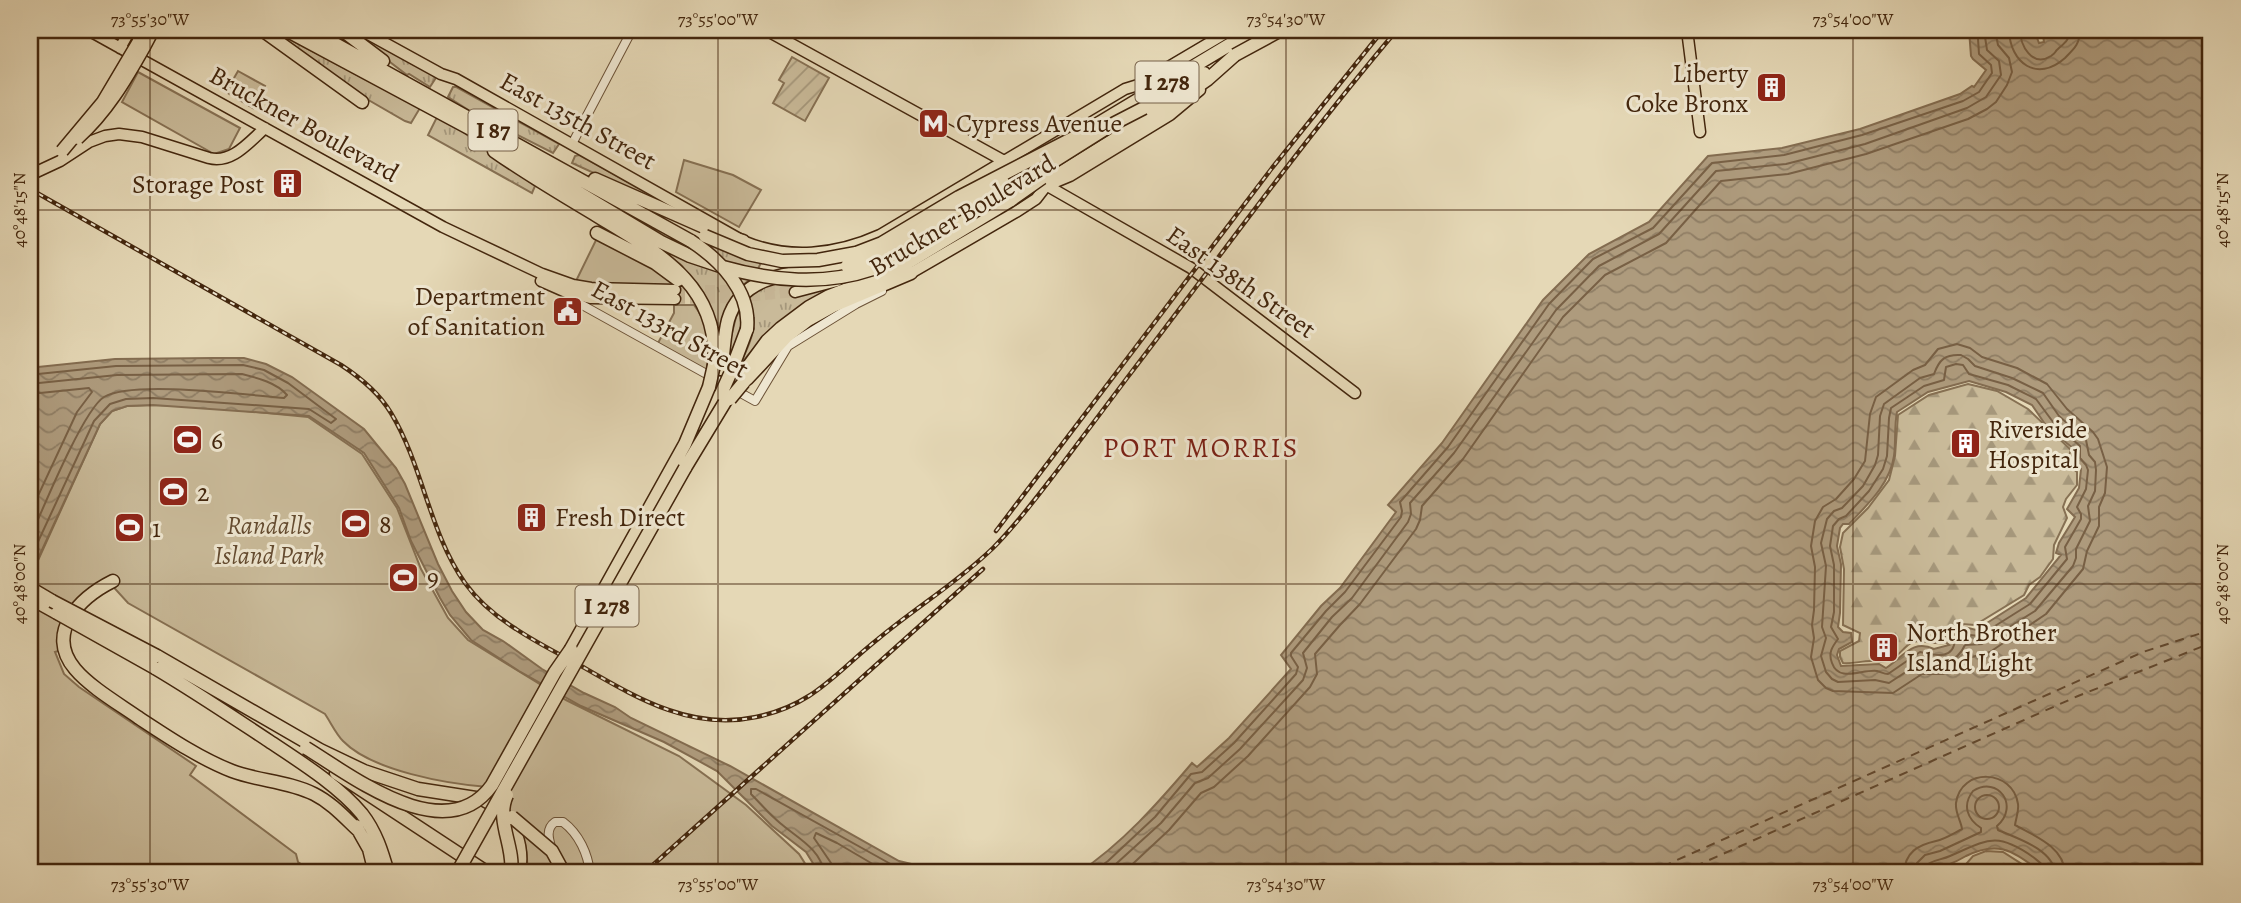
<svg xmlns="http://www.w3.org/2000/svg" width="2241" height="903" font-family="Alegreya,serif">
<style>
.grass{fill:url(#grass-tufts);stroke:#867053;stroke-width:2}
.forest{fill:url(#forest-firs);stroke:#867053;stroke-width:2}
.park{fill:#c9ba99;stroke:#867053;stroke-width:2}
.garden{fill:url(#garden-furrows);stroke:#867053;stroke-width:2}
.water{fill:url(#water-waves);stroke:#836c50;stroke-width:2;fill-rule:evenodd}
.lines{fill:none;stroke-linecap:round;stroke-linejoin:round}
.shore{stroke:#786045;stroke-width:2}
.ferry{stroke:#63492f;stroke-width:2;stroke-dasharray:9 7;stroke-linecap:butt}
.major-tunnel{stroke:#c5b494;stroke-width:10;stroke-dasharray:10 5;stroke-linecap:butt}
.minor-casing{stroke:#6c5237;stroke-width:10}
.major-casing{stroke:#43260d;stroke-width:13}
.highway-casing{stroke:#43260d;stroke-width:15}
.minor{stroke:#eee6d0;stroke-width:8}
.major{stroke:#e5d8b6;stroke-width:10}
.highway{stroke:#e5d8b6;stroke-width:12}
.rail-casing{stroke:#43260d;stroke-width:4.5}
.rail{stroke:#eee6d0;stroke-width:2;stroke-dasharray:5;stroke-linecap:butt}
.major-bridge-casing{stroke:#43260d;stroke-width:13;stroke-linecap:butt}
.highway-bridge-casing{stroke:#43260d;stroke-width:15;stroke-linecap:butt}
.major-bridge{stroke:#e5d8b6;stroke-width:10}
.highway-bridge{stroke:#e5d8b6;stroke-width:12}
.ticks{fill:none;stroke:#43260d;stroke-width:2;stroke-opacity:0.45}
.labels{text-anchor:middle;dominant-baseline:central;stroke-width:6;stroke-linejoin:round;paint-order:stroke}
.shield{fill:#eee6d0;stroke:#766048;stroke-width:2}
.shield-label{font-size:24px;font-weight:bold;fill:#43260d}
.poi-label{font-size:26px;fill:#43260d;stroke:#eee6d0;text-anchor:start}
.street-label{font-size:26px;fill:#43260d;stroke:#eee6d0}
.park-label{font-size:26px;font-style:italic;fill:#644b30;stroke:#eee6d0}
.neighbourhood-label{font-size:28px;letter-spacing:2px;fill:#7a1f14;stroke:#eee6d0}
.neatline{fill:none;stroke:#43260d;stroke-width:2.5}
.ticks-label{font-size:18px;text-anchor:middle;fill:#43260d}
</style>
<defs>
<pattern id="grass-tufts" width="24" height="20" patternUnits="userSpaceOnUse" patternTransform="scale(1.75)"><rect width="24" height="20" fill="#c9ba99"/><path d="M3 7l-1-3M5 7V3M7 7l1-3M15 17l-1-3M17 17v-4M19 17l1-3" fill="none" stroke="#a5977b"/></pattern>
<pattern id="forest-firs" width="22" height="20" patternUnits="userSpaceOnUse" patternTransform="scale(1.75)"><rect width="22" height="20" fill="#c9ba99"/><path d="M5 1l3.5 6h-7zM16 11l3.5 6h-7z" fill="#a5977b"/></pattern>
<pattern id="garden-furrows" width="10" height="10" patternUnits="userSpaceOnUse" patternTransform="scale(1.75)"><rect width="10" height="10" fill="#c9ba99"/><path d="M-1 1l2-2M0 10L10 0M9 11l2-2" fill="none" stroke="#a5977b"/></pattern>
<pattern id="water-waves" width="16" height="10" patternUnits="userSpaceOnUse" patternTransform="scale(1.75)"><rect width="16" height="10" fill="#ae9b7d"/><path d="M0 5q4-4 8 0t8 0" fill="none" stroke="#8f7e65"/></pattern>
</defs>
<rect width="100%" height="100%" fill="#e5d8b6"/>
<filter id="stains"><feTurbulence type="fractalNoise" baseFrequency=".00286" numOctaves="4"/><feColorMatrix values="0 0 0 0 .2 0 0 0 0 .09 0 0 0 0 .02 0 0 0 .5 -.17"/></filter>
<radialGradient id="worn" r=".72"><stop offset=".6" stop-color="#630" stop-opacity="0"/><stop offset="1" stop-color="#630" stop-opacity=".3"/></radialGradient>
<path class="grass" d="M 269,30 L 272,30 L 420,108 L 411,123 L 405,121 L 365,98 Z
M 348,30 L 353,30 L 437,76 L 430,87 L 409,74 L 407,75 Z
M 238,71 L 265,86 L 253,108 L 226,92 Z
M 453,87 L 456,87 L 559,144 L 553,153 L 470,111 L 448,97 Z
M 437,117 L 458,128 L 535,186 L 532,193 L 428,135 Z
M 579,155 L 671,206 L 672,209 L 572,163 L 575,156 Z
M 555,169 L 699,250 L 703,240 L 763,258 L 754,278 C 734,287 724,310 721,330 L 716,332 L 704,296 L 682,266 L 669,255 L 626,228 L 606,204 Z
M 793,275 L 796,296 L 827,288 L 828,292 L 761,340 L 739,366 C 747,350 754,336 754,318 L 743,318 C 742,339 732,355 722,373 L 736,317 L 750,294 Z
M 1986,851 L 2003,852 L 2036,873 L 1947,873 L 1951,870 L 1961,870 L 1973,856 Z"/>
<path class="forest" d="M 1968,384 L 1997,391 L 2028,409 L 2071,450 L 2066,463 L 2077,472 L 2077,485 L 2066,499 L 2063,507 L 2067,518 L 2054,545 L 2053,559 L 2040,577 L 2029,585 L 2024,595 L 1975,625 L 1962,624 L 1940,638 L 1945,643 C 1935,645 1919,639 1913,642 C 1905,645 1900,655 1892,659 C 1884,663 1878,661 1871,661 C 1861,661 1853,664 1843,663 L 1840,657 L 1840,651 L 1859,641 L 1860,633 L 1843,625 L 1844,569 L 1840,547 L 1843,533 L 1868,508 L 1889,480 L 1895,456 L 1898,415 L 1929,395 Z"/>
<path class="park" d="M 138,72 L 240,128 L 229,149 L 214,154 L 122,102 Z
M 684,160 L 733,175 L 761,190 L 739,227 L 676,192 Z
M 598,236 L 659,267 L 679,286 L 601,286 L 576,281 Z
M 674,305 L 694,305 C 710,325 709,346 708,371 L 658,343 L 674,313 Z
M 153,405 L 204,407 L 308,417 L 362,454 L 397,508 L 421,569 L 448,618 L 468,640 L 566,700 L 679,756 L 746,805 L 799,854 L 811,873 L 527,873 C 530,836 513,813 488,787 C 448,784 372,771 343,741 C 336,734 331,723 325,714 L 128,603 L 108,581 L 89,591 L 62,650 L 55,652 L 64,674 L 79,687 L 196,766 L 190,775 L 296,854 L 298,862 L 314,873 L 30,873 L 30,578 L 100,424 L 112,411 L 127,406 Z"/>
<path class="garden" d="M 792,57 L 829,78 L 805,121 L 773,103 L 784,83 L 779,80 Z"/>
<path class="water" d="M 1969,30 L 2034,30 L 2039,43 L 2044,42 L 2043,35 L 2072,30 L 2194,30 L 2196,35 L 2211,33 L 2211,873 L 2043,873 C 2014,853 2001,839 1966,856 C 1956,862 1946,867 1934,867 L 1930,873 L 1078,873 C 1122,844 1158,803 1192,763 L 1197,767 L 1229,738 L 1291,669 L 1281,655 L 1321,606 L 1340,588 L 1396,512 L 1388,505 L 1442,443 L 1543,300 L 1589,254 L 1649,222 L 1708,156 L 1782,148 L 1860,129 L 1960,94 L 1972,86 L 1974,87 L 1986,70 L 1973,59 L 1971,56 ZM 1969,381 L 2006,392 L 2032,405 L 2047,427 L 2074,449 L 2071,460 L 2081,469 L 2079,488 L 2067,509 L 2075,517 L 2059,543 L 2056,553 L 2061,555 L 2026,598 L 1976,630 L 1961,626 L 1943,639 L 1949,645 L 1934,649 C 1913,639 1904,656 1886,668 L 1879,664 L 1841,666 L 1837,655 L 1839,649 L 1852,642 L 1851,633 L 1843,632 L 1838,627 L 1840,613 L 1841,564 L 1837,546 L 1840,528 L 1843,524 L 1849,524 C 1867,505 1890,484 1894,456 C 1896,442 1894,427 1897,412 L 1928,392 Z
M 213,358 L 244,358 L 266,364 L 292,377 L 364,429 L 396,468 L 405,484 L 438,564 L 452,591 L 466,612 L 483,630 L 503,641 L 542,669 L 584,693 L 615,707 L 631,718 L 730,766 L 899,861 L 928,868 L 969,873 L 819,873 L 806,852 L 772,826 L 717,771 L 664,742 L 581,706 L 519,671 L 471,640 L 450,615 L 440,598 L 411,541 L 399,508 L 364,453 L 309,416 L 153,405 L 127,406 L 112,411 L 100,424 L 30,576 L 30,364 L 38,367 L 115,359 Z"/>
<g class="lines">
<path class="shore" d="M 2009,30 C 2010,63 2037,83 2065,58 C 2074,49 2080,44 2080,30
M 2020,30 C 2020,45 2032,68 2051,56 C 2058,51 2053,53 2059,48 C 2066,42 2069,40 2070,30
M 1957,344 L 1970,348 L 1982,357 L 2017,368 L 2047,384 L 2067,409 L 2093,432 L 2098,439 L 2107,467 L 2105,493 L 2099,507 L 2099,526 L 2087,551 L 2083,569 L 2046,614 L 1990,652 L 1972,657 L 1961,667 L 1943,674 L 1922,674 L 1893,693 L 1833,691 L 1826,688 L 1818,680 L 1811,657 L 1814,638 L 1812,625 L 1814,610 L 1815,567 L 1811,546 L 1815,521 L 1823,507 L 1836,499 L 1854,479 L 1865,461 L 1870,414 L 1876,397 L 1913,370 L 1925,365 L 1938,349 Z
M 1961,355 L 1968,359 L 1975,366 L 2012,378 L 2043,393 L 2059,416 L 2086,440 L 2089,455 L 2095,462 L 2096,470 L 2095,491 L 2088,506 L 2090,521 L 2076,549 L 2076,558 L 2073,566 L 2035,611 L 1982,644 L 1965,645 C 1957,663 1939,667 1921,662 L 1889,683 L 1875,680 L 1838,682 L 1832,679 L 1826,672 L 1821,656 L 1826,638 L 1822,627 L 1826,566 L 1821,543 L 1827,519 L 1834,511 L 1842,508 L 1863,486 L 1875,465 L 1878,455 L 1880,416 L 1884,404 L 1920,378 L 1934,374 C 1939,360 1945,354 1961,355 Z
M 1956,364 L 1963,365 L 1969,374 L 2008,385 L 2036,399 L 2053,422 L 2080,446 L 2080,458 L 2086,465 L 2088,470 L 2086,489 L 2077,507 L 2081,514 L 2081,519 L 2065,547 L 2067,559 L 2030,604 L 1979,636 L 1961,634 L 1955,639 C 1954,661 1934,655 1920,652 L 1888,674 C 1884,674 1881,672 1877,671 C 1862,669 1839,683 1832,663 C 1828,653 1832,647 1838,639 L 1831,627 L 1834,612 L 1834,565 L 1830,546 L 1833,526 L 1839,519 L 1846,516 L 1869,491 L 1883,469 L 1887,456 L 1889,418 L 1891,408 L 1924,386 L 1944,380 L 1946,367 Z
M 30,372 L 38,374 L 116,366 L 243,365 L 264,370 L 288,383 L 336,419 L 331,423 L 309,409 L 153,398 L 126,399 L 110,404 L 94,421 L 30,559
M 30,381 L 39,383 L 117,375 L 242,374 C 258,378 277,383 287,395 L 284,398 C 246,395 133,380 104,397 C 83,410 42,511 30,538
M 30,392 L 40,393 L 89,388 L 92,392 L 77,412 L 30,513
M1975 807a12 12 0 1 1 24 0a12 12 0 1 1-24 0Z
M 824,873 C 821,849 796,837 780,823 C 769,814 760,803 751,794 L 751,789 L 756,789 L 896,867 L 919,873
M 833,873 L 831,863 L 814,838 L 816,833 L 837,843 L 888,873
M 1091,873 L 1108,861 L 1155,817 L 1191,774 L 1202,772 L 1234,743 L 1296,674 L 1298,667 L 1291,656 L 1291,653 L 1326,611 L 1345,592 L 1401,517 L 1402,511 L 1400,502 L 1448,447 L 1549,304 L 1593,259 L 1653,228 L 1712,163 L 1784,155 L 1862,135 L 1963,101 L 1979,92 L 1992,73 L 1991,65 L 1979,54 L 1978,39 L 1975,30
M 1106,873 L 1161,823 L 1195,783 L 1208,778 L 1240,749 L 1303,680 L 1307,668 L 1303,653 L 1332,617 L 1352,598 L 1408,522 L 1411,514 L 1410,503 L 1454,453 L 1556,310 L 1599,266 L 1659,234 L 1716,171 L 1786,164 L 1865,144 L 1967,108 L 1986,97 L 2001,75 L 1999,61 L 1987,50 L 1984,30
M 1123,873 L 1169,830 L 1201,793 L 1214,787 L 1248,756 L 1310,687 L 1317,674 L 1315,654 L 1340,625 L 1360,604 L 1416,529 L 1420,520 L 1422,506 L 1463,459 L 1563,317 L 1605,275 L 1666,243 L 1721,181 L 1788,174 L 1866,154 L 1968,119 L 1987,109 L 1996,102 L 2007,85 L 2012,72 L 2009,58 L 1998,45 L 1995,30
M 1904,873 C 1905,852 1918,845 1936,841 C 1945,839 1954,833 1962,829 C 1961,821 1955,813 1956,803 C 1961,767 2013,769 2018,804 C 2019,811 2016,818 2015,825 C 2035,836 2064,847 2065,873
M 1915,873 L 1917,863 L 1925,855 L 1940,851 L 1981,832 L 1981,828 C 1967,819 1962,805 1973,791 C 1998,775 2020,806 1997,826 L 1998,830 C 2016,838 2053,849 2055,873
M 1923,873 L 1925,866 C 1932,860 1941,860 1950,856 C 1987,840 1996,831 2033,857 C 2039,862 2045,865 2046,873"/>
<path class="ferry" d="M 1648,873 L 2143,652 L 2211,630
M 1680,873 L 2078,696 L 2211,643"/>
<path class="major-tunnel" d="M 675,290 L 734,290 L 794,284
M 675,299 L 733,298 L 795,292"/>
<defs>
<path id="minor" d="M 572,144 L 632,30
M 568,294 L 575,301 L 755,401 L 788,346 L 856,304 L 882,291
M 552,850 C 549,840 545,829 555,822 L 563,822 C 579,834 588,854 590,873"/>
<path id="major" d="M 88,30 L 443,227 L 542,274 L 573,285 L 591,288 L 675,290
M 361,30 L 441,74 L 456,79 L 743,241 C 788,260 836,255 880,235 L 1125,89 L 1138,85 L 1231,30
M 766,30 L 1004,161 L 1191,268 L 1355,393
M 1687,30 L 1700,132
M 145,47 L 154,30
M 120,48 L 130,30
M 30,175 L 60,161 L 89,142 L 105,136 L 119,134 L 142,137 L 209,158 C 232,164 249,142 265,128
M 911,273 L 1016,212 L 1036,199 L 1046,186 L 1070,176 L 1170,115 L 1200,90
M 541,281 L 566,292 L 590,298 L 675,299
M 795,292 L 837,281"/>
<path id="highway" d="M 262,30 L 362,102
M 286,30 L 491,140 L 661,242 L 690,256 L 723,267
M 310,30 L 691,241
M 342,30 L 383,61
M 138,43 L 145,30
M 1144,108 L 1204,73
M 1081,134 L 1254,30
M 494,151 C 528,175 564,196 599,217 C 658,253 720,285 714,365
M 595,179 L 722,235 L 743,241
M 1046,186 L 1050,179 L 1178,100 L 1208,79 L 1235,55
M 597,233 L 655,263 L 678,280
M 873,269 L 895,259 L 972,213
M 721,369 C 724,353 724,335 728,320 C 743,268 805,274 847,266
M 730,374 L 747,329
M 739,379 L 767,341 L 781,328 L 809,307 L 829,296 L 894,271 L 1011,200
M 747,379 L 787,336 L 808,320 L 833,306 L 911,273
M 685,468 L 728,397
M 113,581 C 81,597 44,632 75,669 C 90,687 119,704 139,718 C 168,737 199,758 232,771 C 258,781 288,781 314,794 C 332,803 345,818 359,831
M 30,588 L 52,601
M 30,598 L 57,613
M 571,649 L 685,444 L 709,387
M 157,656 L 320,750 L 364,771 L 418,789 L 482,799 L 502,810
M 155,668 C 194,691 231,716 269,741 C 299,761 339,786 362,814 C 376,832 382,852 388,873
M 336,773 L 488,873
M 502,812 C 517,829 523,850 519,873
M 356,826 L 369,849 L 375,873"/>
</defs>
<use href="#minor" class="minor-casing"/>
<use href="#major" class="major-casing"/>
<use href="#highway" class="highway-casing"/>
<use href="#minor" class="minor"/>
<use href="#major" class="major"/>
<use href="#highway" class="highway"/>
<defs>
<path id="rail" d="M 30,189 L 341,365 C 361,378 379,393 391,413 C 423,466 429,532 465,583 C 478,601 497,617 516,629 C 537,643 561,655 583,667 C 637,698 691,731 756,717 C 814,705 835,673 878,639 C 915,608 958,582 993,548 C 1017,524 1037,497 1057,471 C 1080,440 1104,409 1127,378 C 1216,262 1302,142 1397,30
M 996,531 L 1272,168 L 1383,30
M 644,873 L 983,569"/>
</defs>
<use href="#rail" class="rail-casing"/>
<use href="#rail" class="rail"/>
<defs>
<path id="major-bridge" d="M 78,139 C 107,113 126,81 145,47"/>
<path id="highway-bridge" d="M 1235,55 L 1281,30
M 62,151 L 103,102 L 138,43
M 1011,200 L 1042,178
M 972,213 L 1113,124 L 1144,108
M 705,236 L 748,254 L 782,261 L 818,260 L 856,253 L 882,243 L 959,197 L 1081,134
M 691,241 C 720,260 751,291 747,329
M 847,266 L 888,251 L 1003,182
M 723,267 C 773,281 823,286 873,269
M 709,387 L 714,365
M 721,394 L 730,374
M 730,399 L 744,382
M 52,601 L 157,656
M 57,613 L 155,668
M 306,748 C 352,776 446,850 492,785 L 555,672 L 571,649
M 507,795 C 495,821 515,846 511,873
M 512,817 L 552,851 L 564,873
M 457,873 L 685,468"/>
</defs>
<use href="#major-bridge" class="major-bridge-casing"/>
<use href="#highway-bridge" class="highway-bridge-casing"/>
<use href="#major-bridge" class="major-bridge"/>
<use href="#highway-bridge" class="highway-bridge"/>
</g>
<path class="ticks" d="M 150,30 L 150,873M 718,30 L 718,873M 1286,30 L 1286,873M 1853,30 L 1853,873M 30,210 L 2211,210M 30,584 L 2211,584"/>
<defs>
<symbol id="building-square" viewBox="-11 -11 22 22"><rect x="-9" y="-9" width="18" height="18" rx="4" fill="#8f2418" stroke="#eee6d0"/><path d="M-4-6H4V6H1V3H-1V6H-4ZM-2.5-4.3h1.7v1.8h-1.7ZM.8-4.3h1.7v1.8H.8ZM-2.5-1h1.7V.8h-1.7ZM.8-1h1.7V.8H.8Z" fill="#fff"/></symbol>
<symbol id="metro-square" viewBox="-11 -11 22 22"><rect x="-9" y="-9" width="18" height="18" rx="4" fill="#8f2418" stroke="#eee6d0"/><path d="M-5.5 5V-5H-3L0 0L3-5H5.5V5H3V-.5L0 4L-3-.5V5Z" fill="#fff"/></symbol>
<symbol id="civic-square" viewBox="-11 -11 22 22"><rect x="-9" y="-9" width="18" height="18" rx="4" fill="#8f2418" stroke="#eee6d0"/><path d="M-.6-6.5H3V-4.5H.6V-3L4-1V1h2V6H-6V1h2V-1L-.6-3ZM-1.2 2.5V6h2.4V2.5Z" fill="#fff"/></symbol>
<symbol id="stadium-square" viewBox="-11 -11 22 22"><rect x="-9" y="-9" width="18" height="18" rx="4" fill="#8f2418" stroke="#eee6d0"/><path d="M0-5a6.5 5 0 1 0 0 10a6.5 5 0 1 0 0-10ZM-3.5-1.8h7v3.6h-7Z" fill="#fff"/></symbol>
</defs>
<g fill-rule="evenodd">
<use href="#building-square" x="1754" y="70" width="35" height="35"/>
<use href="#metro-square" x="916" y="106" width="35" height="35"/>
<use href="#building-square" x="270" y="166" width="35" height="35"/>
<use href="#civic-square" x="550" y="294" width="35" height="35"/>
<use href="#stadium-square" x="170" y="422" width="35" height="35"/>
<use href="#building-square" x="1948" y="426" width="35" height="35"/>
<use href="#stadium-square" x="156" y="474" width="35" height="35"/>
<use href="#building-square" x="514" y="500" width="35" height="35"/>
<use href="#stadium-square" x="338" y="506" width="35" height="35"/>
<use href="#stadium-square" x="112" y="510" width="35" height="35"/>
<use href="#stadium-square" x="386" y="560" width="35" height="35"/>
<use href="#building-square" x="1866" y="630" width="35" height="35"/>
</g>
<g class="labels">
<g class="shield">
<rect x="1135.5" y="61.5" width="63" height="41" rx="5"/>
<rect x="468.5" y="109.5" width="49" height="41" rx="5"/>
<rect x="575.5" y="585.5" width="63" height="41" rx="5"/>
</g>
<g class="shield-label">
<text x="1167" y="82">I 278</text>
<text x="493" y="130">I 87</text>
<text x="607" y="606">I 278</text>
</g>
<g class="poi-label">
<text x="1748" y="73" text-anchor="end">Liberty<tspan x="1748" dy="30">Coke Bronx</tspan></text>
<text x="956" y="123">Cypress Avenue</text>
<text x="264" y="184" text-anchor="end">Storage Post</text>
<text x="545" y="296" text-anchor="end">Department<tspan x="545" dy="30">of Sanitation</tspan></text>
<text x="1988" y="429">Riverside<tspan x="1988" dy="30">Hospital</tspan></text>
<text x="211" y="440">6</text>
<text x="197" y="492">2</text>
<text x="555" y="517">Fresh Direct</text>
<text x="379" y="524">8</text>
<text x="152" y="528">1</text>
<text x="427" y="577">9</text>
<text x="1906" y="632">North Brother<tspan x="1906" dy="30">Island Light</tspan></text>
</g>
<g class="street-label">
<text transform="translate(578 121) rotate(29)">East 135th Street</text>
<text transform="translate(304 124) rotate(29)">Bruckner Boulevard</text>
<text transform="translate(962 215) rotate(-31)">Bruckner Boulevard</text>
<text transform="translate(1241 282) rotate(35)">East 138th Street</text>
<text transform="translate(670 329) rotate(29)">East 133rd Street</text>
</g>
<g class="park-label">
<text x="269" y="525">Randalls<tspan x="269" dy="30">Island Park</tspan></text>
</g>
<g class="neighbourhood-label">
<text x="1201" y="448">PORT MORRIS</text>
</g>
</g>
<rect width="2241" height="903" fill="none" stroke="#e5d8b6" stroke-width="77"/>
<rect x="38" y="38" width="2164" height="826" class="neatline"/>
<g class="ticks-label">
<text x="150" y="25">73°55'30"W</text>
<text x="718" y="25">73°55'00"W</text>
<text x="1286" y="25">73°54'30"W</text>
<text x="1853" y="25">73°54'00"W</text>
<text transform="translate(19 210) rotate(-90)" y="6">40°48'15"N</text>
<text transform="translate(2222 210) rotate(-90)" y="6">40°48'15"N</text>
<text transform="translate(19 584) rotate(-90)" y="6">40°48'00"N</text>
<text transform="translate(2222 584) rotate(-90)" y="6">40°48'00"N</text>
<text x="150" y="890">73°55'30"W</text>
<text x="718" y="890">73°55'00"W</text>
<text x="1286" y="890">73°54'30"W</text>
<text x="1853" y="890">73°54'00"W</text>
</g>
<rect width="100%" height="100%" filter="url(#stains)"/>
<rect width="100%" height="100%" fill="url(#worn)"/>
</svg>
